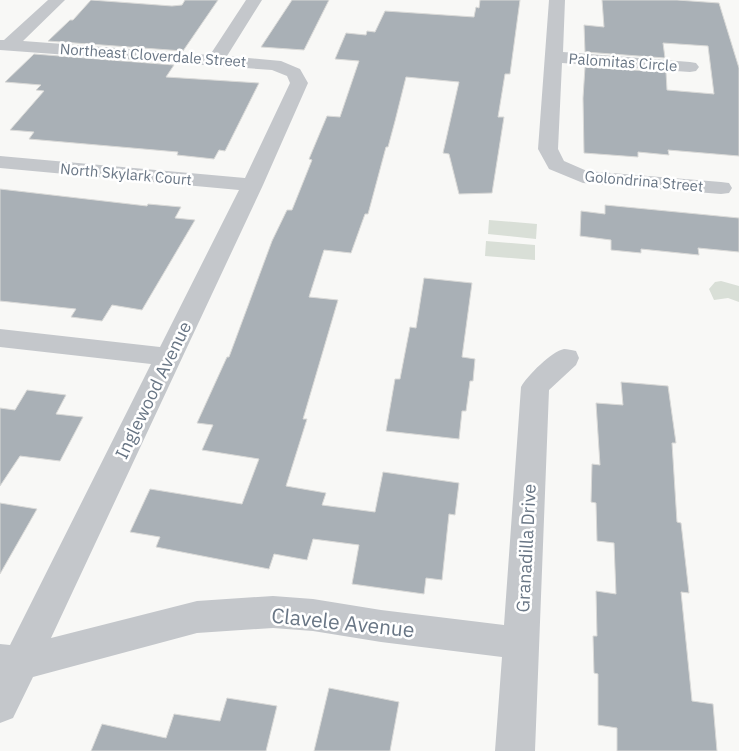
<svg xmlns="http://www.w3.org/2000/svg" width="739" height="751" font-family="'IBM Plex Sans',sans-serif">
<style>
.green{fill:#d9dfd7}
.building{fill:#a9b0b6;stroke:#dadad8}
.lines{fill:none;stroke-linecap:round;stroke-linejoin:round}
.street{fill:#c4c7cb;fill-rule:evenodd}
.labels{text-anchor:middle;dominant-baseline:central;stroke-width:5;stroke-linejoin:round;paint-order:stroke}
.far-street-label{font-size:15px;fill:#697685;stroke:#fff}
.street-label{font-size:18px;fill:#697685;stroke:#fff}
.near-street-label{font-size:21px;fill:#697685;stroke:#fff}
</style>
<rect width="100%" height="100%" fill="#f8f8f6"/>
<path class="green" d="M 489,220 L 537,224 L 536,239 L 488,234 Z
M 486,241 L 535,245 L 535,260 L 485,256 Z
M 721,281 L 739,286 L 739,302 L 728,298 L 714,300 L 709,289 L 715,282 Z"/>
<path class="building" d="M 91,0 L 172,6 L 182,5 L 185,0 L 218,0 L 183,51 L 48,41 L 70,20 L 73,20 Z
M 292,0 L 329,0 L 304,50 L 261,47 Z
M 480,0 L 520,0 L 510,74 L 505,74 L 498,117 L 504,117 L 492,193 L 459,194 L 449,154 L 443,153 L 459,82 L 406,77 L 395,121 L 388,147 L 386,147 L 368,214 L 365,214 L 351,253 L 324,250 L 309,297 L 338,300 L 303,419 L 307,419 L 286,486 L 326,493 L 322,505 L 375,512 L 383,472 L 459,483 L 455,515 L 449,514 L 442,580 L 426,578 L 424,594 L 352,584 L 359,545 L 313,539 L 307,560 L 274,554 L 269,569 L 156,547 L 160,537 L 130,532 L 150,489 L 242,504 L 259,459 L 202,450 L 213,425 L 197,423 L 227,357 L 229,357 L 272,241 L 287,210 L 292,210 L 312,160 L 309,159 L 327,116 L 340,117 L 359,61 L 335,59 L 346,33 L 366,35 L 367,31 L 375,32 L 385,11 L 474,17 L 476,7 L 479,8 Z
M 602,0 L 677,0 L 719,3 L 739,68 L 739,156 L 668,150 L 669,155 L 638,152 L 638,157 L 584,153 L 583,98 L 585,67 L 666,72 L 667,90 L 714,94 L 708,46 L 663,43 L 665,58 L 585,52 L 584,25 L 604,27 Z
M 34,54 L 174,65 L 166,77 L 259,83 L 225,151 L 219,150 L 214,159 L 177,155 L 178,152 L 29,139 L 34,132 L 10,130 L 44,91 L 36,90 L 41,85 L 5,82 Z
M 0,189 L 147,206 L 148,204 L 181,207 L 175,218 L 195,220 L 142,310 L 112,305 L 102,321 L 71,317 L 76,309 L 0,301 Z
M 605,205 L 739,218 L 739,252 L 698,248 L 699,255 L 641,249 L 641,253 L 611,250 L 611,240 L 580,236 L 581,211 L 605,214 Z
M 424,278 L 472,283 L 462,357 L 475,359 L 473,381 L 470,381 L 466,411 L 462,411 L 459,439 L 386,431 L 395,379 L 400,379 L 410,327 L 416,328 Z
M 621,382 L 668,386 L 676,443 L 672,443 L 677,522 L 681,523 L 689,593 L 681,592 L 692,701 L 713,704 L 717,751 L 617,751 L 617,728 L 598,725 L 598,674 L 594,673 L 593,636 L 597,636 L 596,591 L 616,594 L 614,543 L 597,541 L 596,503 L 591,502 L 592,464 L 600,465 L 596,403 L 623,405 Z
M 27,390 L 66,395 L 56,414 L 83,417 L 60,461 L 20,456 L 0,486 L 0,408 L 15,410 Z
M 0,503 L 37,509 L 0,574 Z
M 329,688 L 399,702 L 390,751 L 314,751 Z
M 227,698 L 277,706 L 266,751 L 91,751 L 102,724 L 166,738 L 174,714 L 220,721 Z"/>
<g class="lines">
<path class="street" d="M 48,0 L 65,0 L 23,41 L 210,55 L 246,0 L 262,0 L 227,56 L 281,61 L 300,69 L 308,83 L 263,185 L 51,638 L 197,601 L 273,596 L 313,599 L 381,610 L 504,625 L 521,387 C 527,376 552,351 564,349 C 568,349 571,350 576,351 L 579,358 L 576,365 L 549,390 L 535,751 L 495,751 L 502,657 L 381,642 L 313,631 L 273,628 L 197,633 L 33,677 L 13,718 L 0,723 L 0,644 L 10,645 L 151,364 L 0,347 L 0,329 L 160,347 L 239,190 L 0,168 L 0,156 L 245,178 L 290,83 L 287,76 L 272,70 L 0,50 L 0,40 L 4,40 Z
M 549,0 L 565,0 L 563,52 L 690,62 L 696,63 L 699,67 L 696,71 L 690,72 L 562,63 L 558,149 L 564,161 L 587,171 L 721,182 L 729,183 L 732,188 L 729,193 L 721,194 L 583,183 L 549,169 L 538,149 Z"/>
</g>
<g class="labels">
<g class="far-street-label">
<text transform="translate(153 55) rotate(4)">Northeast Cloverdale Street</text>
<text transform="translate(623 62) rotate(4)">Palomitas Circle</text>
<text transform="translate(126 174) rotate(5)">North Skylark Court</text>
<text transform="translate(644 181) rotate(5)">Golondrina Street</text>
</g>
<g class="street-label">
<text transform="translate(153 390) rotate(-64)">Inglewood Avenue</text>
<text transform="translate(526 548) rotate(-87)">Granadilla Drive</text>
</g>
<g class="near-street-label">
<text transform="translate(343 622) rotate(6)">Clavele Avenue</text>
</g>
</g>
</svg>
